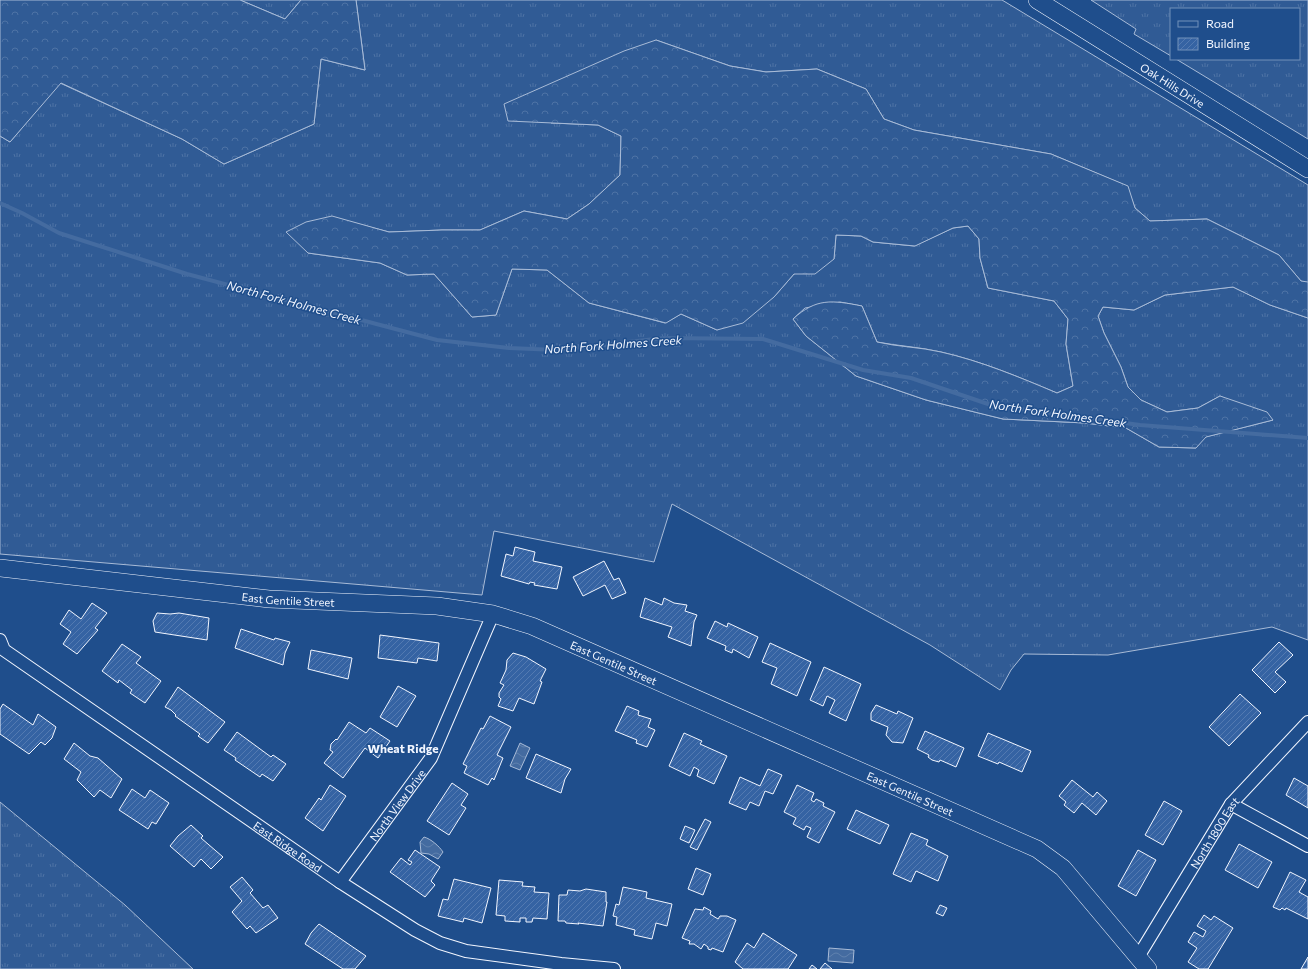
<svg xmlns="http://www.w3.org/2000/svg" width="1308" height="969" font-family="Commissioner,sans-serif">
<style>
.grass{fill:url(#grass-tufts);stroke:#a8bbd7}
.forest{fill:url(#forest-crowns);stroke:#a8bbd7}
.water{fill:url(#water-waves);stroke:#a8bbd7}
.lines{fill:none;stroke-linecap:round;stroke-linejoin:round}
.stream{stroke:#446ba0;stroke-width:4}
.building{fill:url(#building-hatch);stroke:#f2f6ff}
.street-casing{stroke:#f2f6ff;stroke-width:14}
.secondary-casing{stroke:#f2f6ff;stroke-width:18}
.street{stroke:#1f4e8c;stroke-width:12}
.secondary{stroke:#1f4e8c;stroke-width:17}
.labels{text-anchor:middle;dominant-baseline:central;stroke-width:3;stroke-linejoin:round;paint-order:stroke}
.street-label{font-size:11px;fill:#f2f6ff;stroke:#1f4e8c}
.water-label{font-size:12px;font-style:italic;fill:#f2f6ff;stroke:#1f4e8c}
.neighbourhood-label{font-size:12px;font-weight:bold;fill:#f2f6ff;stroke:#1f4e8c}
</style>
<defs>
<pattern id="grass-tufts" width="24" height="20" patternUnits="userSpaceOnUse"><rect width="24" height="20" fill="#305b95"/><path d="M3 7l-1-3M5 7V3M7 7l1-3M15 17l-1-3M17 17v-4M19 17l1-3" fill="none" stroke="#4e73a5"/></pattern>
<pattern id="forest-crowns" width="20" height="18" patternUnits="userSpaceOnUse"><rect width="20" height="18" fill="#305b95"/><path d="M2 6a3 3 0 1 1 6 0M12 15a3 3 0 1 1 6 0" fill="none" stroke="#4e73a5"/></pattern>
<pattern id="water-waves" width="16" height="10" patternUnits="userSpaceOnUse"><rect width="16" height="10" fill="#446ba0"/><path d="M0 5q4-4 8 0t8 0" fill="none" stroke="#5f81ae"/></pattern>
<pattern id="building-hatch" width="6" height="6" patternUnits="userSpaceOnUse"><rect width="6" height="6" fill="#3563a3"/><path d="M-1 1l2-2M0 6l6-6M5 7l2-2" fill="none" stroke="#537ab1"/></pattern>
</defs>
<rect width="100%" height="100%" fill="#1f4e8c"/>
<path class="grass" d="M 240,0 L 301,0 L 285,19 Z
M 356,0 L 1002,0 L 1308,185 L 1308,283 L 1301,281 L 1279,255 L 1207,219 L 1150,221 L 1135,208 L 1127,186 L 1051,154 L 914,130 L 884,119 L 866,89 L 817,69 L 766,72 L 730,66 L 656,40 L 551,123 L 598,125 L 621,136 L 620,175 L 589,204 L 567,219 L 524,211 L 480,230 L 442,230 L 389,232 L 332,217 L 308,253 L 380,263 L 407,275 L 434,274 L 472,317 L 496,315 L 512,269 L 547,270 L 589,303 L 665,323 L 681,314 L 717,330 L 774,297 L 794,274 L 834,259 L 836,235 L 861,236 L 873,242 L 914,246 L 953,228 L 968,226 L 979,239 L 980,258 L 988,288 L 1054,301 L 1068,319 L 1066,344 L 1073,386 L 1057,393 C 1019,377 981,361 941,352 C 920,347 898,346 877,342 L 862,306 L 840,302 L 805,308 L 793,319 L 806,336 L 856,376 L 926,400 L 1003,419 L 1085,423 L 1126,428 L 1159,447 L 1196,448 L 1205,437 L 1273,420 L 1220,396 L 1198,408 L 1167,412 L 1141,400 L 1128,387 L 1121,367 L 1104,333 L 1098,316 L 1103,307 L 1134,310 L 1165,295 L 1233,287 L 1270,305 L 1308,318 L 1308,640 L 1272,627 L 1108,655 L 1024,654 L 1011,670 L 1000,690 L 930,645 L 672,504 L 654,562 L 494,531 L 482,595 L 0,554 L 0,136 L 10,142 L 60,83 L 182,139 L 224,164 L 314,124 L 321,59 L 365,70 Z
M 1091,0 L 1308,0 L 1308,139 L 1176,59 L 1299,59 L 1299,9 L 1171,9 L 1171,56 L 1134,34 L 1136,29 Z
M 0,802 L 125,905 L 193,969 L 0,969 Z"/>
<path class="forest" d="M 0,0 L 240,0 L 285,19 L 301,0 L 356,0 L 365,70 L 321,59 L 314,124 L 224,164 L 182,139 L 61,83 L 10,142 L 0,136 Z
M 656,40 L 730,66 L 766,72 L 817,69 L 866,89 L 884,119 L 914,130 L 1051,154 L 1128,186 L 1135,208 L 1150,221 L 1207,219 L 1279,255 L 1301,281 L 1308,282 L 1308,318 L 1270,305 L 1233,287 L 1165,295 L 1134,310 L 1103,307 L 1098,316 L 1104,333 L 1121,367 L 1128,387 L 1141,400 L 1167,412 L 1198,408 L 1220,396 L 1267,412 L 1273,420 L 1206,437 L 1196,448 L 1159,447 L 1126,428 L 1085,423 L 1003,419 L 926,400 L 856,376 L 806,336 L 793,319 C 816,298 832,300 862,306 L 877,342 C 898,347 920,347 941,352 C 981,361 1019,377 1057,393 L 1073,386 L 1066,344 L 1068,319 L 1054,301 L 988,288 L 980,258 L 979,239 L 968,226 L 953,228 L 915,246 L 873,242 L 861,236 L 836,235 L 834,259 L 815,274 L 794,274 L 774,297 L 743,323 L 717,330 L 681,314 L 666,323 L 589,303 L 547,270 L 512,269 L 496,315 L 472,317 L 434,274 L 407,275 L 380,263 L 308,253 L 286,232 L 306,222 L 332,216 L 389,232 L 442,230 L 480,230 L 524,211 L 567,219 L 589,204 L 620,175 L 621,136 L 598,125 L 508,121 L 504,104 L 624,51 Z"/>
<path class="water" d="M 520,743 L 530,748 L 520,770 L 510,766 Z
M 424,837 C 431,839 439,846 443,852 L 438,859 L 429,854 L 421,853 L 420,842 Z
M 829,948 L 854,950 L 853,963 L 828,961 Z"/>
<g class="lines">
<path class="stream" d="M 0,203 L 22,213 L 59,233 L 187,274 L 437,340 L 509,348 L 557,350 L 664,338 L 763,339 L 863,370 L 911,378 L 991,405 L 1140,425 L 1308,438"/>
</g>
<path class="building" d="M 515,547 L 535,552 L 533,561 L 562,567 L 557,589 L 534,585 L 535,583 L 530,582 L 529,584 L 501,576 L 506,554 L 513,556 Z
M 604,561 L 614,580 L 619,578 L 626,593 L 612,599 L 605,585 L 583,596 L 573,577 Z
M 645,598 L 662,605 L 664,598 L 674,603 L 687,605 L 685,611 L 697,615 L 694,622 L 691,646 L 668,637 L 672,627 L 640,617 Z
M 92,603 L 107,613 L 95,628 L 98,630 L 77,654 L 63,644 L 71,632 L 60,624 L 69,610 L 81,619 Z
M 157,613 L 170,614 L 179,613 L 209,618 L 207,640 L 155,632 L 153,621 Z
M 715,621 L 727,627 L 728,623 L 758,637 L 749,658 L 733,649 L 732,653 L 725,650 L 726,646 L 707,638 Z
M 241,629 L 274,640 L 275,638 L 290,642 L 285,653 L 283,665 L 235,648 Z
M 380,635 L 439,643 L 437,661 L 418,658 L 417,663 L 378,658 Z
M 1279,642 L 1293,655 L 1275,672 L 1286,682 L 1275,693 L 1252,670 Z
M 770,643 L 811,662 L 797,696 L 771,684 L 777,668 L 762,662 Z
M 122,644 L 141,657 L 136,663 L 161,681 L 145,703 L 130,693 L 132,690 L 119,680 L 118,683 L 102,671 Z
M 311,650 L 352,658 L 348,679 L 308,669 Z
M 513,653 L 526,657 L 546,669 L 540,681 L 542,682 L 534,704 L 519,698 L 513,711 L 498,706 L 501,699 L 499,697 L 499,693 L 504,685 L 500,683 L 506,670 L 507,660 Z
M 824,667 L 861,684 L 846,721 L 829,713 L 835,700 L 827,696 L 823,706 L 810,700 Z
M 398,686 L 416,696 L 397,727 L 380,717 Z
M 178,687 L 225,722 L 208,743 L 198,736 L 200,734 L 175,716 L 176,715 L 171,710 L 165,707 Z
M 1240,694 L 1261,713 L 1229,746 L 1209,727 Z
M 3,704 L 33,725 L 38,714 L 56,727 L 52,738 L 45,745 L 41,742 L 29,754 L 0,734 L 0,709 Z
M 876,705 L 897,714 L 898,711 L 913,718 L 903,743 L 892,742 L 886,735 L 888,727 L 871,720 L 871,713 Z
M 627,706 L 639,711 L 638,715 L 651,719 L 648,727 L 655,730 L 647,747 L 636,743 L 637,740 L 615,731 Z
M 490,716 L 511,727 L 497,755 L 503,758 L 494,780 L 492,778 L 488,785 L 464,773 L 467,766 L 463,764 L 481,728 L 483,729 Z
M 349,722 L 366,733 L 370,728 L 390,741 L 378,758 L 365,748 L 343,778 L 324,763 L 333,752 L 330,750 L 331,744 L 336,739 L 337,740 Z
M 925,731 L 964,748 L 956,767 L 940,760 L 939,762 L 932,760 L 928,757 L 929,755 L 917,749 Z
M 237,732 L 271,757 L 273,755 L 286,764 L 273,781 L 262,774 L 260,777 L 235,760 L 236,758 L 224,750 Z
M 684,733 L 702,741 L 700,744 L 727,756 L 714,784 L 697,776 L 699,770 L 694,767 L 690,776 L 669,766 Z
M 988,733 L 1031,751 L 1022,772 L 999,762 L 998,764 L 978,756 Z
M 74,743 L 90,756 L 98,758 L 122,779 L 111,798 L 100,790 L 94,797 L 77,780 L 81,772 L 64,759 Z
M 536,754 L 571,769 L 565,779 L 561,793 L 526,778 Z
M 768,769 L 782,775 L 773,794 L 765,791 L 759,806 L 750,802 L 746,810 L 729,803 L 740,777 L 760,786 Z
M 1294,778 L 1308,786 L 1308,808 L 1286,795 Z
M 1072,780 L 1093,797 L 1097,792 L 1107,801 L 1096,815 L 1082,803 L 1074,813 L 1064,805 L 1066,802 L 1059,796 Z
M 452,783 L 468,794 L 461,805 L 466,808 L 449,835 L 427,821 Z
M 330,785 L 346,796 L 323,831 L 305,818 L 319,798 L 321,800 Z
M 797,785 L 814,793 L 811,800 L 814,802 L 816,799 L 824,803 L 823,806 L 835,812 L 819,843 L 807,837 L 811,828 L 806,826 L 804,830 L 793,824 L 796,818 L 784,812 Z
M 132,789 L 145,798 L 150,790 L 169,803 L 156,824 L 152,822 L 148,829 L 119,810 Z
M 1164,801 L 1182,811 L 1163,845 L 1145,835 Z
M 856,810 L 889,825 L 880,844 L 847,829 Z
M 705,819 L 711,822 L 697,850 L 690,847 Z
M 191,825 L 203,836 L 201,838 L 223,857 L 211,869 L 201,859 L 194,867 L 170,846 L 178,836 Z
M 685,826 L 695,830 L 689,843 L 680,839 Z
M 911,833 L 928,840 L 926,845 L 948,856 L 938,881 L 916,871 L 911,882 L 893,874 Z
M 1239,844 L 1272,862 L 1258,888 L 1225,870 Z
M 415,850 L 440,867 L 431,881 L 435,885 L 425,897 L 390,872 L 401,858 L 410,865 L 412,862 L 408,860 Z
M 1138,850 L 1156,860 L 1136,896 L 1118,886 Z
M 696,868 L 711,874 L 703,895 L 688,889 Z
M 1290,872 L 1306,880 L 1299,892 L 1308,897 L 1308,919 L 1286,908 L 1285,910 L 1282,908 L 1280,910 L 1273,907 Z
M 242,877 L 253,890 L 250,893 L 263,908 L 268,905 L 278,918 L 256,933 L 250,926 L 247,929 L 232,912 L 242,901 L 230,887 Z
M 454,879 L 491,888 L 482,923 L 464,918 L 463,922 L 438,916 L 443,899 L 448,900 Z
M 499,880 L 523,882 L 522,886 L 535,887 L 534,892 L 549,893 L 547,919 L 533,918 L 532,922 L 526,922 L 526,918 L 520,918 L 520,922 L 505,921 L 505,916 L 496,915 Z
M 623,887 L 647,892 L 646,898 L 672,904 L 667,926 L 656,923 L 652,939 L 634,935 L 635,930 L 616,925 L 617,917 L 613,916 L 616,904 L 619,905 Z
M 586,889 L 606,892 L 606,902 L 607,902 L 603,926 L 578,923 L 579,924 L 566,923 L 565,921 L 558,921 L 559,895 L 567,895 L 568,890 L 580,891 Z
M 940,905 L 947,908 L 943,916 L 936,913 Z
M 704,907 L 711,911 L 710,914 L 718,919 L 720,916 L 727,916 L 736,920 L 723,952 L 712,948 L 711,950 L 708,949 L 708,947 L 704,944 L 701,949 L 694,944 L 689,944 L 690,941 L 682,938 L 695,909 L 703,910 Z
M 1204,915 L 1211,920 L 1214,916 L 1233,928 L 1208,969 L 1199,969 L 1188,962 L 1197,948 L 1188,942 L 1194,932 L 1203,937 L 1206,931 L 1197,926 Z
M 319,924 L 366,956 L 355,969 L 343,969 L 305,944 L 311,933 Z
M 763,933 L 797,955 L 788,969 L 743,969 L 735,962 L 747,943 L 754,948 Z
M 1308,957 L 1308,969 L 1301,969 Z
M 825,963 L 832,969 L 820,969 Z
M 812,965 L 817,969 L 809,969 Z"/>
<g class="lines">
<defs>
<g id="street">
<path id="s1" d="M 0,640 L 4,650 L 340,882 L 415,930 L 440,943 L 466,951 L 561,964 L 614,969"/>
<path d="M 1231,804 L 1308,846"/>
<path id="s2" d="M 340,882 L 431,758 L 493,614"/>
<path id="s3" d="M 1138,957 L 1231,804 L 1308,722"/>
</g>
<g id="secondary">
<path id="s4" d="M 1037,0 L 1308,169"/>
<path id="s5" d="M 0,568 L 269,599 L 437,606 L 493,614 L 532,626 L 1037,849 L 1063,868 L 1148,969"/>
</g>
</defs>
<use href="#street" class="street-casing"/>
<use href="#secondary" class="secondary-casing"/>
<use href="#street" class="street"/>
<use href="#secondary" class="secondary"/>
</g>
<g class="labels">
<g class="street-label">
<text stroke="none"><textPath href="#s4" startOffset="160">Oak Hills Drive</textPath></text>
<text stroke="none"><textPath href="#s5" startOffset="290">East Gentile Street</textPath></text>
<text stroke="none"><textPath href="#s5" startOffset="626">East Gentile Street</textPath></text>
<text stroke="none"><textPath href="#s5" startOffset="950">East Gentile Street</textPath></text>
<text stroke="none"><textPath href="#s2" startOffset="96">North View Drive</textPath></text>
<text stroke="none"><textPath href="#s3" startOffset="146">North 1800 East</textPath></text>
<text stroke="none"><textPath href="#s1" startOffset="356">East Ridge Road</textPath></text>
</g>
<g class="water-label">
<text transform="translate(294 302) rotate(15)">North Fork Holmes Creek</text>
<text transform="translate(613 344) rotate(-4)">North Fork Holmes Creek</text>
<text transform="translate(1058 413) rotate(8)">North Fork Holmes Creek</text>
</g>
<g class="neighbourhood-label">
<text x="403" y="748">Wheat Ridge</text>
</g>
</g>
<rect x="1170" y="8" width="130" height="52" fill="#1f4e8c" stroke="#7391ba"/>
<rect x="1178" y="21" width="20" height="6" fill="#1f4e8c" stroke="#7391ba"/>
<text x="1206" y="28" font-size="12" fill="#f2f6ff">Road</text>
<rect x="1178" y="38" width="20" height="12" fill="url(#building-hatch)" stroke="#7391ba"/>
<text x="1206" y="48" font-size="12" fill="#f2f6ff">Building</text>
</svg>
